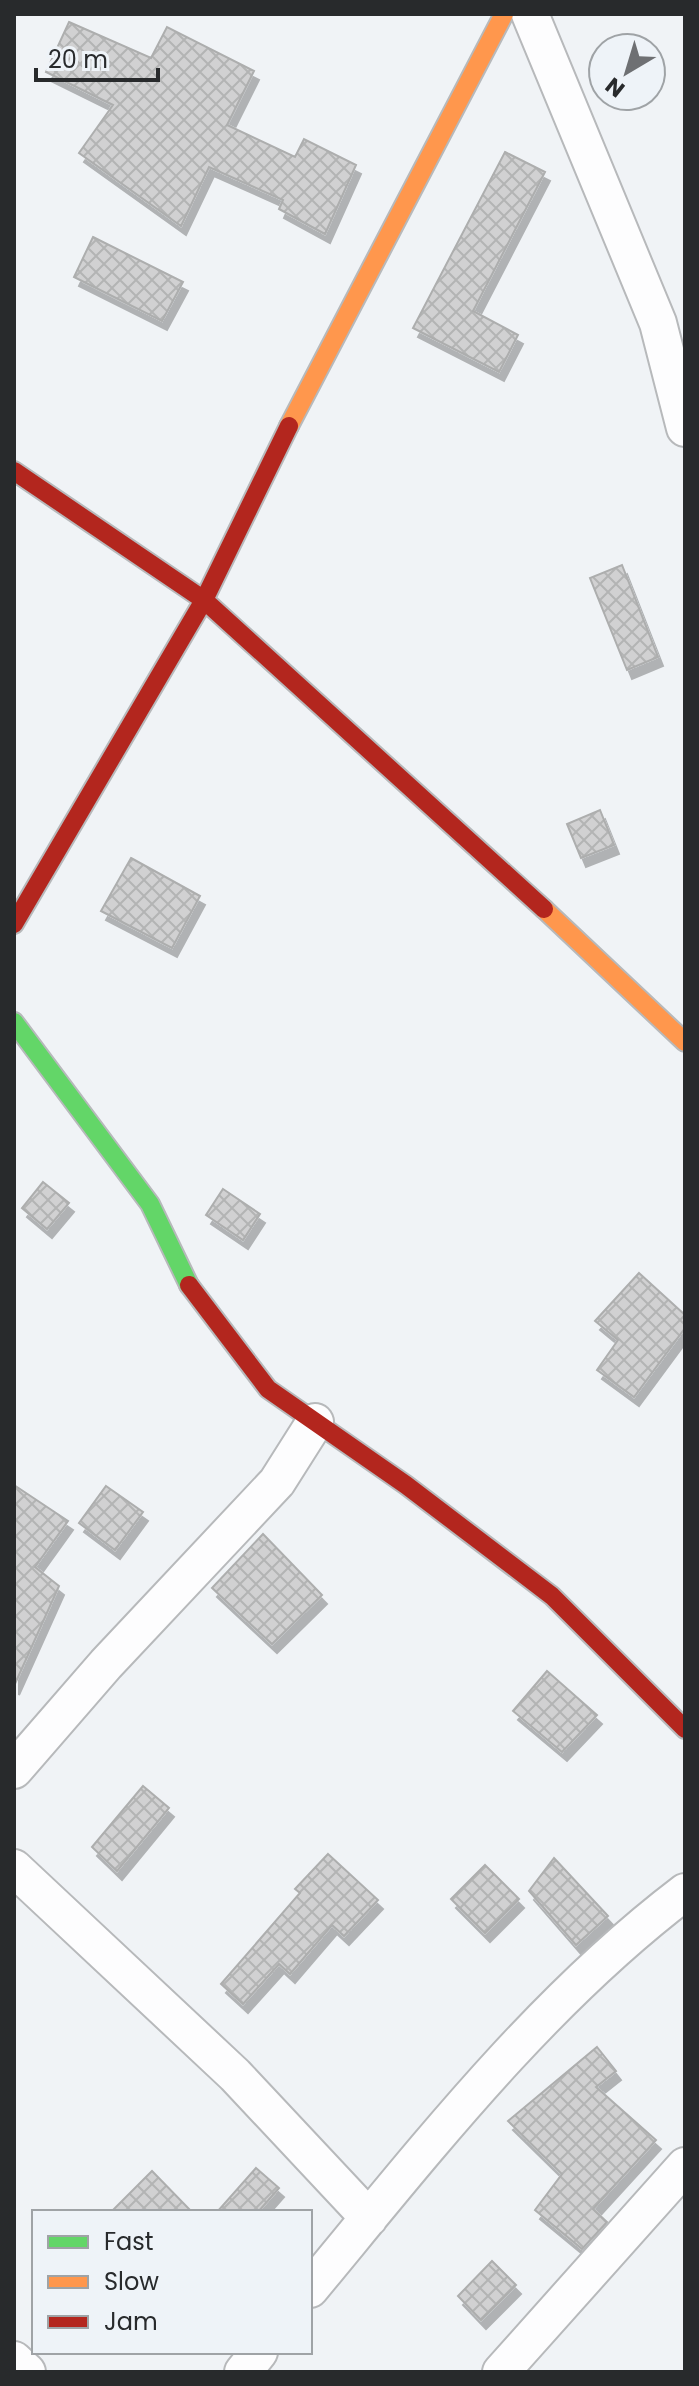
<svg xmlns="http://www.w3.org/2000/svg" width="699" height="2386" font-family="Poppins,sans-serif">
<style>
.building{fill:url(#building-cross-hatch);stroke:#adaeae;stroke-width:2;filter:url(#shadow)}
.lines{fill:none;stroke-linecap:round;stroke-linejoin:round}
.street-casing{stroke:#b7b9bb;stroke-width:40}
.fast-casing{stroke:#b7b9bb;stroke-width:22}
.slow-casing{stroke:#b7b9bb;stroke-width:22}
.jam-casing{stroke:#b7b9bb;stroke-width:22}
.street{stroke:#fdfdfe;stroke-width:36}
.fast{stroke:#63d668;stroke-width:18}
.slow{stroke:#ff974d;stroke-width:18}
.jam{stroke:#b3261e;stroke-width:18}
</style>
<defs>
<pattern id="building-cross-hatch" width="8" height="8" patternUnits="userSpaceOnUse" patternTransform="scale(2)"><rect width="8" height="8" fill="#d1d1d2"/><path d="M0 0l8 8M0 8l8-8" fill="none" stroke="#b3b4b4"/></pattern>
<filter id="shadow"><feDropShadow dx="5" dy="9" stdDeviation="0" flood-color="#0004"/></filter>
</defs>
<rect width="100%" height="100%" fill="#f0f3f6"/>
<path class="building" d="M 69,22 L 151,58 L 167,27 L 254,71 L 227,125 L 295,157 L 304,139 L 356,165 L 325,234 L 279,209 L 283,200 L 209,167 L 181,226 L 79,153 L 113,105 L 46,72 Z
M 505,152 L 545,172 L 473,311 L 518,335 L 499,372 L 413,328 Z
M 93,237 L 183,282 L 162,321 L 74,277 Z
M 622,565 L 658,657 L 627,670 L 590,578 Z
M 600,810 L 614,845 L 581,858 L 567,824 Z
M 131,858 L 200,896 L 172,948 L 101,911 Z
M 43,1182 L 69,1203 L 47,1229 L 22,1208 Z
M 223,1189 L 260,1214 L 243,1240 L 206,1215 Z
M 639,1273 L 685,1315 L 685,1328 L 634,1397 L 597,1370 L 618,1340 L 595,1321 Z
M 14,1485 L 68,1521 L 35,1567 L 59,1586 L 14,1686 Z
M 106,1486 L 143,1512 L 115,1550 L 79,1523 Z
M 263,1534 L 322,1595 L 272,1644 L 212,1588 Z
M 547,1671 L 597,1715 L 562,1752 L 513,1711 Z
M 143,1786 L 169,1808 L 117,1871 L 92,1847 Z
M 328,1854 L 378,1900 L 344,1936 L 332,1925 L 290,1974 L 279,1964 L 243,2004 L 221,1984 L 300,1893 L 295,1889 Z
M 554,1858 L 608,1916 L 576,1945 L 529,1891 Z
M 485,1865 L 519,1899 L 485,1933 L 451,1899 Z
M 597,2047 L 616,2071 L 596,2087 L 656,2140 L 593,2209 L 607,2222 L 582,2249 L 535,2210 L 562,2174 L 508,2121 Z
M 256,2168 L 279,2188 L 258,2212 L 217,2212 Z
M 152,2171 L 192,2212 L 111,2212 Z
M 492,2261 L 516,2285 L 481,2320 L 458,2296 Z"/>
<g class="lines">
<defs>
<path id="street" d="M 530,14 L 658,323 L 685,428
M 14,1770 L 106,1664 L 277,1482 L 315,1422
M 14,1868 L 235,2075 L 369,2218
M 310,2289 C 426,2149 540,2002 685,1892
M 14,2360 L 27,2372
M 243,2372 L 259,2352
M 501,2372 L 685,2166"/>
<path id="fast" d="M 14,1022 L 150,1204 L 189,1285"/>
<path id="slow" d="M 289,426 L 504,14
M 544,909 L 685,1042"/>
<path id="jam" d="M 14,471 L 204,600 L 544,909
M 14,924 L 204,600 L 289,426
M 189,1285 L 268,1389 L 406,1485 L 552,1596 L 685,1729"/>
</defs>
<use href="#street" class="street-casing"/>
<use href="#fast" class="fast-casing"/>
<use href="#slow" class="slow-casing"/>
<use href="#jam" class="jam-casing"/>
<use href="#street" class="street"/>
<use href="#fast" class="fast"/>
<use href="#slow" class="slow"/>
<use href="#jam" class="jam"/>
</g>
<rect width="699" height="2386" fill="none" stroke="#282a2c" stroke-width="32"/>
<rect x="32" y="2210" width="280" height="144" fill="#eef3f8" stroke="#9fa3a6" stroke-width="2"/>
<rect x="48" y="2236" width="40" height="12" fill="#63d668" stroke="#9fa3a6" stroke-width="2"/>
<text x="104" y="2250" font-size="24" fill="#282a2c">Fast</text>
<rect x="48" y="2276" width="40" height="12" fill="#ff974d" stroke="#9fa3a6" stroke-width="2"/>
<text x="104" y="2290" font-size="24" fill="#282a2c">Slow</text>
<rect x="48" y="2316" width="40" height="12" fill="#b3261e" stroke="#9fa3a6" stroke-width="2"/>
<text x="104" y="2330" font-size="24" fill="#282a2c">Jam</text>
<g transform="translate(627 72) rotate(218)"><circle r="38" fill="#eef3f8" stroke="#9fa3a6" stroke-width="2"/>
<path d="M0-6L14 30L0 20L-14 30Z" fill="#6e7073"/>
<text y="-12" font-size="22" font-weight="bold" text-anchor="middle" fill="#282a2c">N</text>
</g>
<path d="M36 68v12h122v-12" fill="none" stroke="#282a2c" stroke-width="4"/>
<text x="48" y="68" font-size="24" fill="#282a2c" stroke="#eef3f8" stroke-width="6" paint-order="stroke">20 m</text>
</svg>
